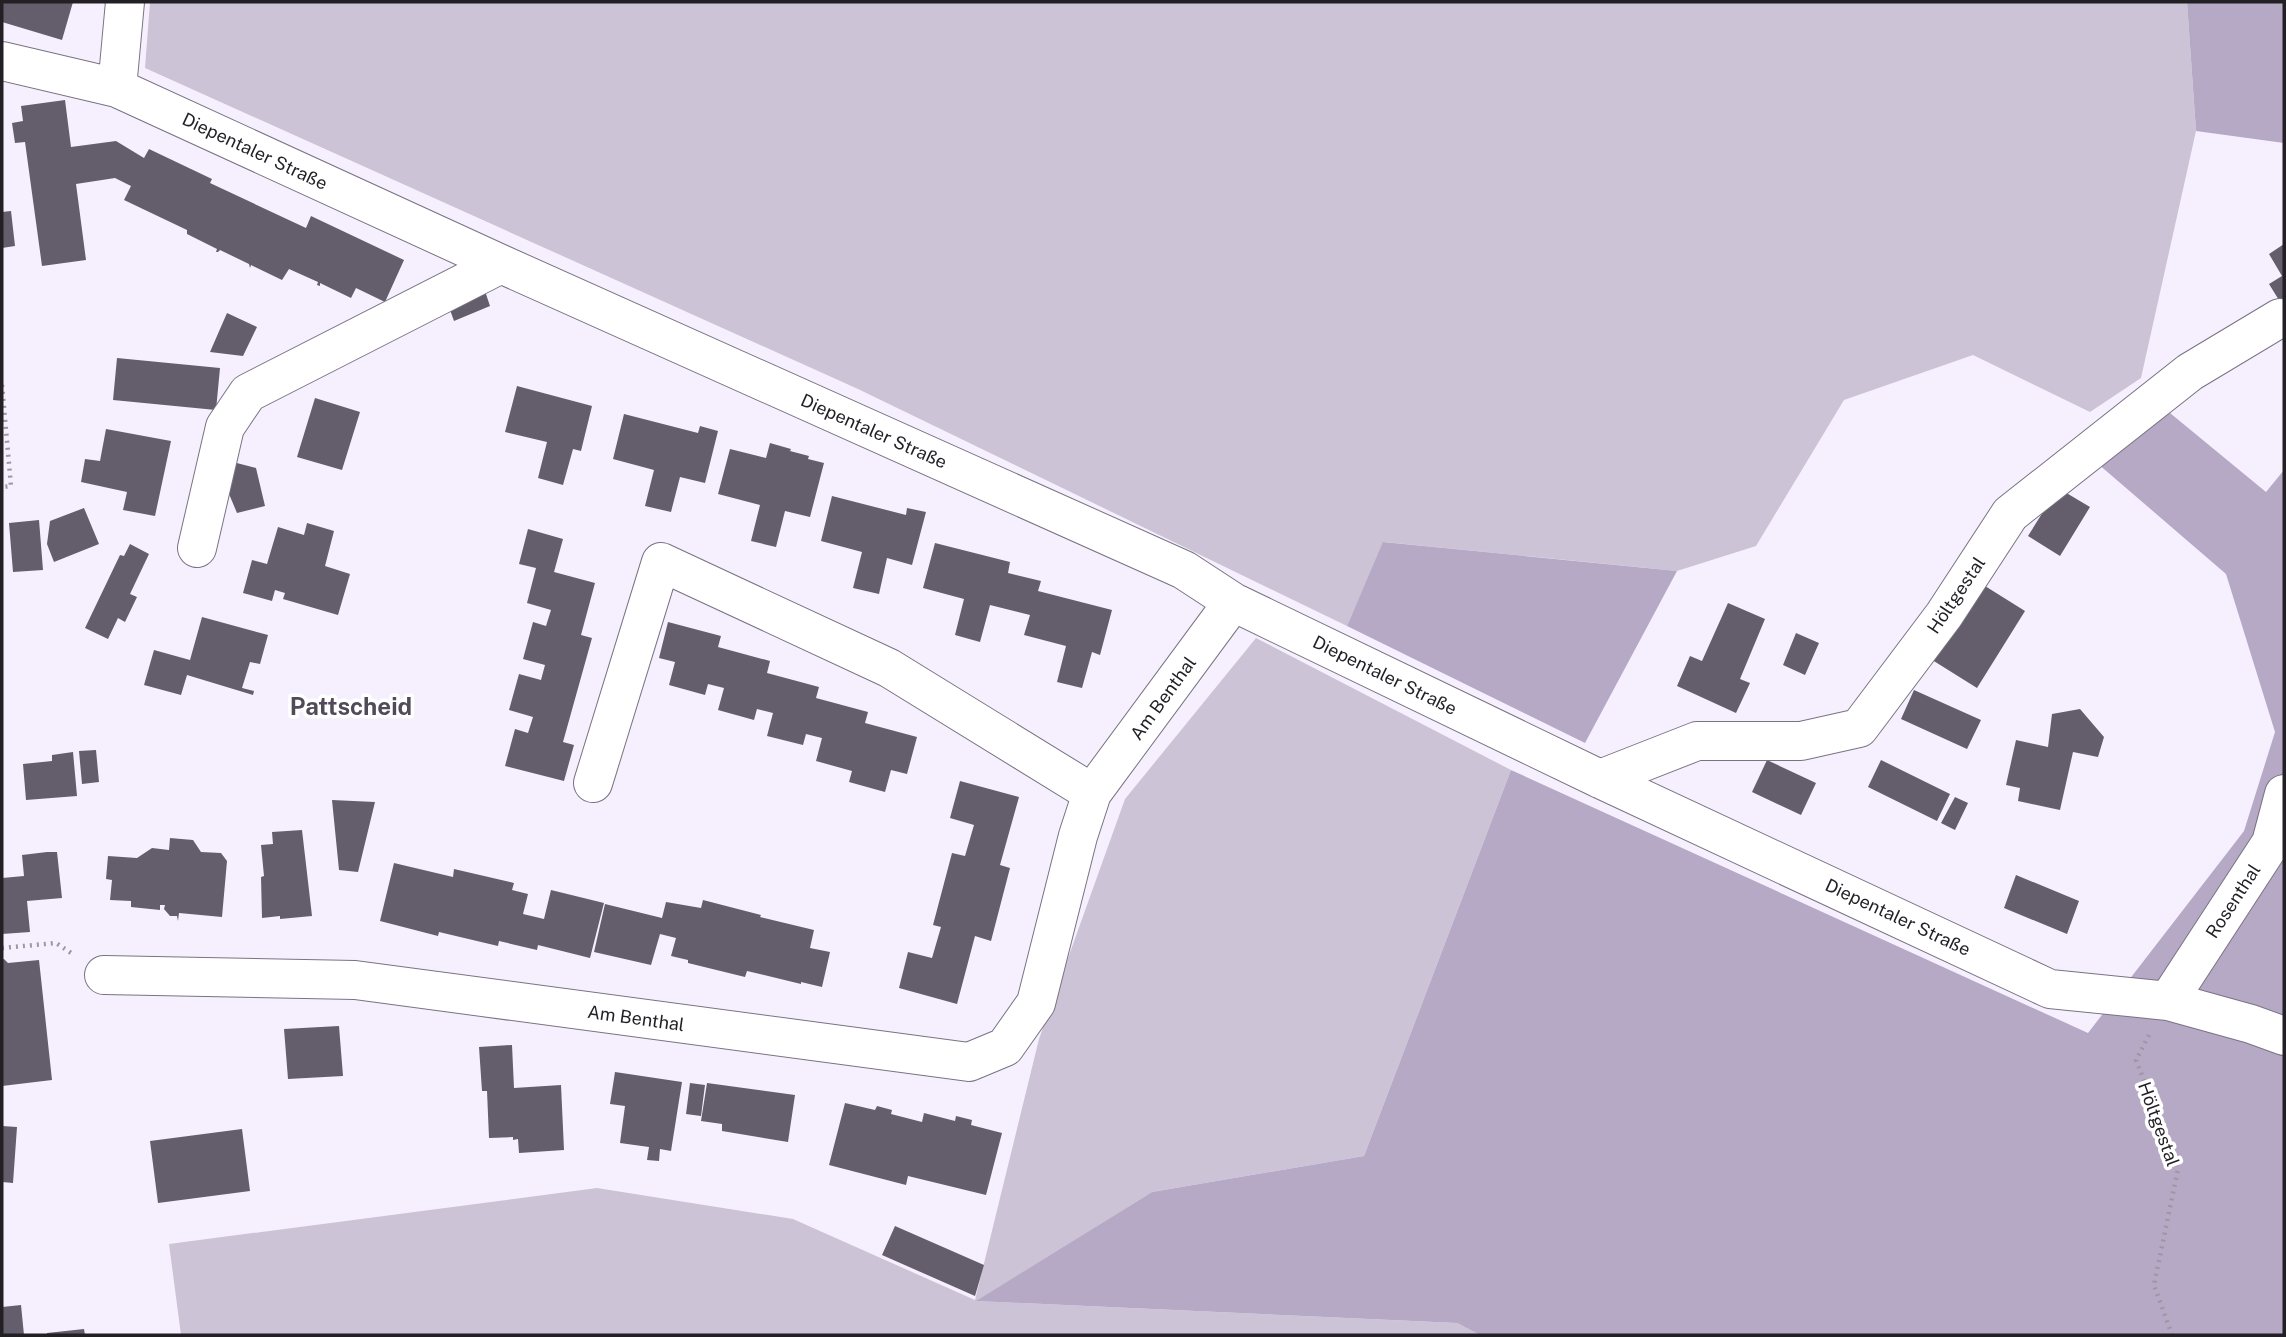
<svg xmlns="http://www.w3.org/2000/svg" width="2286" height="1337" font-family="'Public Sans',sans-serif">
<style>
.green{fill:#ccc4d6}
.forest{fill:#b6a9c6}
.building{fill:#645d6c}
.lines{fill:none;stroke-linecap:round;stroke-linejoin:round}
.minor-casing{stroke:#797382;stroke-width:40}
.path{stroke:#9c97a2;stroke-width:4.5;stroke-dasharray:2 5;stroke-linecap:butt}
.minor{stroke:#fff;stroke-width:38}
.labels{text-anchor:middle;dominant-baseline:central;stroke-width:7;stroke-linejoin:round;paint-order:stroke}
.street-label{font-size:18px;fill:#221f25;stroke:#fff}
.district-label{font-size:24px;font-weight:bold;fill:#514b59;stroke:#fff}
</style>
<rect width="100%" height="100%" fill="#f6f0fe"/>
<path class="green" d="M 150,2 L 2187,2 L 2196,131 L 2141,378 L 2090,412 L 1973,355 L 1844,400 L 1756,546 L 1677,571 L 1384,542 L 1347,626 L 858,389 L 145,68 Z
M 1256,638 L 1511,770 L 1364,1156 L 1152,1192 L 977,1301 L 1457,1323 L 1480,1335 L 181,1335 L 169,1244 L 597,1188 L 793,1219 L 975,1300 L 1039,1039 L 1125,799 Z"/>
<path class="forest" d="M 2187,2 L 2284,2 L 2284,143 L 2196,131 Z
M 2170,413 L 2266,492 L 2284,470 L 2284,1335 L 1480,1335 L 1457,1323 L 976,1301 L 1152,1192 L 1364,1156 L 1511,770 L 2088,1033 L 2244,831 L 2275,732 L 2226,574 L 2097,463 Z
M 1383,542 L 1677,571 L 1585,743 L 1347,626 Z"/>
<path class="building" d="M 3,2 L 73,2 L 62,40 L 2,22 Z
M 65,100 L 71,147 L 116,141 L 144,158 L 149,149 L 212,179 L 210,183 L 306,228 L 311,216 L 404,260 L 385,302 L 356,288 L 351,298 L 320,283 L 320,286 L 317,285 L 318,282 L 289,269 L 282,280 L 251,265 L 250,268 L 249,264 L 220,250 L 218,252 L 216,252 L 217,249 L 187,234 L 187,230 L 124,200 L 131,186 L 115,178 L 76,184 L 86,260 L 42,266 L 25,142 L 15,143 L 12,123 L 23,121 L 21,106 Z
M 11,211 L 15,246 L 2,248 L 2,212 Z
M 2284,244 L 2284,303 L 2282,305 L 2269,284 L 2282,276 L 2269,254 Z
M 485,291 L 490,306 L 454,321 L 449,307 Z
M 227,313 L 257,327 L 243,356 L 210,352 Z
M 117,358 L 220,368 L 216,410 L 113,400 Z
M 517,386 L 592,406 L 581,451 L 573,449 L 563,485 L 538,478 L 547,442 L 505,432 Z
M 315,398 L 360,412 L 342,470 L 297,457 Z
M 624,414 L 698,433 L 700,426 L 718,431 L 705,483 L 680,477 L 671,512 L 645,506 L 654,470 L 613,459 Z
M 106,429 L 171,441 L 155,516 L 123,510 L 127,492 L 81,482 L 85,459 L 100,461 Z
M 770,443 L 791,449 L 790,451 L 809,456 L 808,459 L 824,463 L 810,517 L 785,511 L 776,547 L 751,541 L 760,505 L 718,494 L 730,449 L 766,458 Z
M 229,461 L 256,468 L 265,506 L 237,513 L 224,482 Z
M 2058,488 L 2090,507 L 2060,556 L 2028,536 Z
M 832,496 L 906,515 L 907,508 L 926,512 L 912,565 L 887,558 L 879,594 L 853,588 L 862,552 L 821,541 Z
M 84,508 L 99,544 L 54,562 L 47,544 L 50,521 Z
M 39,520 L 43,570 L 13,572 L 9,523 Z
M 307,523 L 334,531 L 325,566 L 350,574 L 338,615 L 283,599 L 285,593 L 275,590 L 272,601 L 243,593 L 252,560 L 267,564 L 278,527 L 304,535 Z
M 528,529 L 563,539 L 554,572 L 595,583 L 581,635 L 592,638 L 563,742 L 574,745 L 564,781 L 505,766 L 515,729 L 528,733 L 533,717 L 509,710 L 519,674 L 541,680 L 545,665 L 523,659 L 533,622 L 546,626 L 551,610 L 527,603 L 536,568 L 519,564 Z
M 935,543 L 1010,562 L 1008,573 L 1041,581 L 1038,591 L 1112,610 L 1100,655 L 1092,652 L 1082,688 L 1057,682 L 1066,646 L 1024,635 L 1030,615 L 990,605 L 980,642 L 955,635 L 964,599 L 923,588 Z
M 130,544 L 149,554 L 130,594 L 137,597 L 125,622 L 118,618 L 108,639 L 85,628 L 120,555 L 124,556 Z
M 1977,581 L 2025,611 L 1977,688 L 1929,658 Z
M 1728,603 L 1765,619 L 1740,679 L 1750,683 L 1736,713 L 1677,686 L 1690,656 L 1702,661 Z
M 202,617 L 268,635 L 260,664 L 250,662 L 242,688 L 254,691 L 253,695 L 187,675 L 181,695 L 144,685 L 154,650 L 190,660 Z
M 668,622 L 721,636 L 718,647 L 770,661 L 767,673 L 819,687 L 816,698 L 868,712 L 865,723 L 917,737 L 907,774 L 891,770 L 885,792 L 849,782 L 852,771 L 816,761 L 822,738 L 806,734 L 803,745 L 767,736 L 773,713 L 757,709 L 754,720 L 718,710 L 724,688 L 708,684 L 705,695 L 669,685 L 675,662 L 659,658 Z
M 1796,633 L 1819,643 L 1805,675 L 1783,665 Z
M 1914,690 L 1981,720 L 1967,749 L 1901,719 Z
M 2080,709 L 2104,737 L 2098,757 L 2073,752 L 2060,810 L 2018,801 L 2020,788 L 2006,785 L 2016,740 L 2048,747 L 2052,714 Z
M 96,750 L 99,782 L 82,784 L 79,751 Z
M 73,752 L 77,796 L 26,800 L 23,764 L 52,761 L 52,755 Z
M 1767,760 L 1816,783 L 1801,815 L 1752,792 Z
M 1881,760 L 1950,794 L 1937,821 L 1868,787 Z
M 960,781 L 1019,797 L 1000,865 L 1010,868 L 991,941 L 975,936 L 957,1004 L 899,988 L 908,952 L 932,958 L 941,927 L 933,925 L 952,853 L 965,856 L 974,825 L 950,818 Z
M 1955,797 L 1968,803 L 1955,830 L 1941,823 Z
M 332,800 L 375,802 L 358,872 L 339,870 Z
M 302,830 L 312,916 L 280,919 L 280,916 L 262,918 L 261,877 L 264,876 L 261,845 L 273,844 L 272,832 Z
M 170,838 L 193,840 L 201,852 L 221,853 L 227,861 L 222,917 L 179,913 L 178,921 L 177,916 L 170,916 L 164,909 L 165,905 L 160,905 L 160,910 L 131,907 L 131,901 L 110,900 L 112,880 L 106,879 L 108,856 L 137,858 L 152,848 L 169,850 Z
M 47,852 L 57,852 L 62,898 L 27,901 L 30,932 L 2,934 L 2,878 L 24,876 L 22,855 Z
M 394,863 L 453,877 L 454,869 L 514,883 L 512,890 L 528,894 L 523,914 L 544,919 L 551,890 L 604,903 L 590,958 L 538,945 L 537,950 L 499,941 L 498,946 L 439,932 L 438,936 L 380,921 Z
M 2016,875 L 2079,901 L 2067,934 L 2004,908 Z
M 703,900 L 761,915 L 760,917 L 814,930 L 810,948 L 830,952 L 822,987 L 801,982 L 801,984 L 747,971 L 745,977 L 688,963 L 688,960 L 671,956 L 676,938 L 660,934 L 651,965 L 594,952 L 605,904 L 662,918 L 666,902 L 701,908 Z
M 4,959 L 8,963 L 39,960 L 52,1080 L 2,1086 L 2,960 Z
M 339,1026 L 343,1076 L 288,1079 L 284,1029 Z
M 512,1045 L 514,1088 L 561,1085 L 564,1150 L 519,1153 L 518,1139 L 513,1140 L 513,1137 L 489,1138 L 487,1091 L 482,1091 L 479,1047 Z
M 615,1072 L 682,1082 L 671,1151 L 660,1149 L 659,1161 L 647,1160 L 649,1147 L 620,1143 L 625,1106 L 610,1104 Z
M 690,1083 L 705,1085 L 701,1116 L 686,1114 Z
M 707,1083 L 795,1095 L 788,1142 L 722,1131 L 722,1124 L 701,1121 Z
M 845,1103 L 875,1110 L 877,1106 L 892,1110 L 891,1114 L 922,1122 L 924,1113 L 955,1121 L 956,1116 L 972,1120 L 971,1125 L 1002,1133 L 986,1195 L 908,1176 L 906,1185 L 829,1165 Z
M 2,1126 L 17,1127 L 13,1183 L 2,1182 Z
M 242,1129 L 250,1191 L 158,1203 L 150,1141 Z
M 895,1226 L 984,1265 L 975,1296 L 882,1255 Z
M 21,1305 L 24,1335 L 2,1335 L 2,1307 Z
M 84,1329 L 85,1335 L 47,1335 L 47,1333 Z"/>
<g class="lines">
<defs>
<path id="minor" d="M 2,61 L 117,88 L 501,264 L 1184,570 L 1233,602 L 1600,779 L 2050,989 L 2168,1001 L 2251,1024 L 2284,1036
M 117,88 L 125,2
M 197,548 L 225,427 L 248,393 L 501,264
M 1600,779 L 1697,741 L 1801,741 L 1859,728 L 1944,615 L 2010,514 L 2190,372 L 2280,318
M 593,783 L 661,562 L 889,668 L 1092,793
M 104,975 L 355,980 L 969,1062 L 1005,1047 L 1036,1003 L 1078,836 L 1092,793 L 1233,602
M 2168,1001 L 2271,843 L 2284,794"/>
</defs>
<use href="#minor" class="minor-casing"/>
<path class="path" d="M 2,385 L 11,486 L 2,487
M 2,948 L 56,943 L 74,955
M 2149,1035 L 2136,1060 L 2178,1169 L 2154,1285 L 2172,1335"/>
<use href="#minor" class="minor"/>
</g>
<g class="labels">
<g class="street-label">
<text transform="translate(255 151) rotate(25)">Diepentaler Straße</text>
<text transform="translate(874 431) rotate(24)">Diepentaler Straße</text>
<text transform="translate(1956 595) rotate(-56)">Höltgestal</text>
<text transform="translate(1385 675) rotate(26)">Diepentaler Straße</text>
<text transform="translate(1163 698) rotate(-54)">Am Benthal</text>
<text transform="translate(2233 901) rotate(-57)">Rosenthal</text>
<text transform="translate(1898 917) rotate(25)">Diepentaler Straße</text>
<text transform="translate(636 1018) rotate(8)">Am Benthal</text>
<text transform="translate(2159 1124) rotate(70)">Höltgestal</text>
</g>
<g class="district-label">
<text x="351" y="706">Pattscheid</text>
</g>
</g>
<rect width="2286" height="1337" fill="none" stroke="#221f25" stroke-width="7"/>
</svg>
